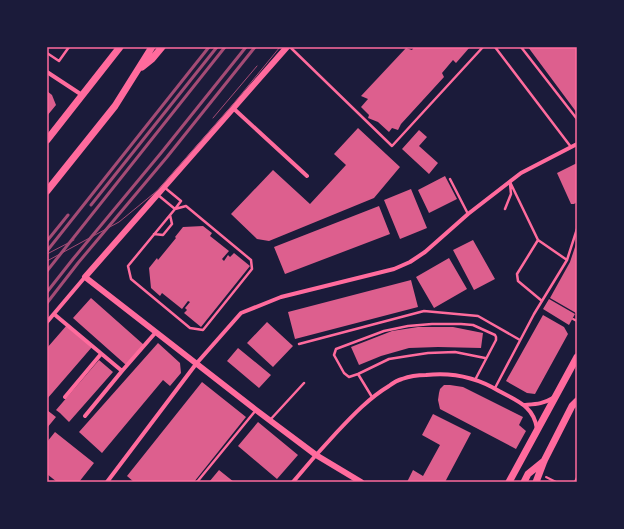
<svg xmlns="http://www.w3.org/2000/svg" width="624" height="529" font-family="Lato,sans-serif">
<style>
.building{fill:#dd5f8e}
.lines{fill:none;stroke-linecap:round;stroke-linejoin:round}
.path{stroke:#ff6b9d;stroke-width:2}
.service{stroke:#ff6b9d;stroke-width:2.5}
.minor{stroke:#ff6b9d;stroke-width:4}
.tertiary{stroke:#ff6b9d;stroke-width:6}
.secondary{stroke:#ff6b9d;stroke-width:7}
.tram{stroke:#a44b75;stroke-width:1}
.rail{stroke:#a44b75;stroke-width:3}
.neatline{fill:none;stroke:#ff6b9d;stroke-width:1.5}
</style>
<rect width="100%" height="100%" fill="#1b1b3a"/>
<path class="building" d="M 414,47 L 470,47 L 456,63 L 453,60 L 442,73 L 444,77 L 401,124 L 398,130 L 392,128 L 389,132 L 378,122 L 368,118 L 369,115 L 361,107 L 368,99 L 361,96 L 406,48 L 412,50 Z
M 528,47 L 577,47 L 577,113 Z
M 47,91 L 52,95 L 56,105 L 47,116 Z
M 358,128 L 400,167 L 374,198 L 269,241 L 257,239 L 231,214 L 273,170 L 310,204 L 346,165 L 334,154 Z
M 419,130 L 427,137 L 419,146 L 438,163 L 429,174 L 402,149 Z
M 577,163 L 577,202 L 574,204 L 571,204 L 557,173 Z
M 445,176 L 457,199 L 429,213 L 418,190 Z
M 411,189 L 427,228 L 400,239 L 384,200 Z
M 379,206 L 390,234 L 285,274 L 274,247 Z
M 203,226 L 212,233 L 210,236 L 229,251 L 222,259 L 224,261 L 228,255 L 230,257 L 234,253 L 250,266 L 201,327 L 184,313 L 187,310 L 185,308 L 190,302 L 188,301 L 182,309 L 162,293 L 160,296 L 151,288 L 149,268 L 157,258 L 158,260 L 176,238 L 175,237 L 183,227 Z
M 473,240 L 495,279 L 474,290 L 453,250 Z
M 577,241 L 577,311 L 576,313 L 550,298 L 570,262 Z
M 449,258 L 467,289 L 434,308 L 416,277 Z
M 411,280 L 418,307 L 295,339 L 288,312 Z
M 91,298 L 144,345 L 126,365 L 73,318 Z
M 549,299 L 575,314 L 569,325 L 543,309 Z
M 543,315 L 564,327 L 568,334 L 535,394 L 527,393 L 506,381 Z
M 267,322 L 293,346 L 273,367 L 247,343 Z
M 67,325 L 92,347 L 47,399 L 47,348 Z
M 418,327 L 453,327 L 483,333 L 481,348 L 438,347 L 409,348 L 381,356 L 359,365 L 351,347 L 392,331 Z
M 158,343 L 180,363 L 181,373 L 170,386 L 163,380 L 102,453 L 79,432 Z
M 238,348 L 271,375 L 259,388 L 227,361 Z
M 99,360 L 113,372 L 69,422 L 60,413 L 56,410 Z
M 202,382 L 246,417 L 194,482 L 134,482 L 127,476 Z
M 444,385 L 450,385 L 463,387 L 523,417 L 519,425 L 526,431 L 516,449 L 440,409 L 438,400 L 439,393 L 440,389 Z
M 47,410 L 56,417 L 47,428 Z
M 433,414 L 471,433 L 445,482 L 407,482 L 413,470 L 423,476 L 440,445 L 422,435 Z
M 258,422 L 298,455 L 277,479 L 238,446 Z
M 55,432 L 94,463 L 79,482 L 57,482 L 47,474 L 47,442 Z
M 219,470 L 234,482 L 209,482 Z"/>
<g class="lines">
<path class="path" d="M 573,319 L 577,321
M 546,477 L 556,482"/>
<path class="service" d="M 290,47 L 392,146 L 483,47
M 495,47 L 571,147
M 521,47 L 577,119
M 47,53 L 59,61 L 69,47
M 450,179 L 468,214
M 510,182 L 538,240 L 567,260
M 164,187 L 181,201 L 175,209 L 128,266 L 131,279 L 190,328 L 203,330 L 252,269 L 251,260 L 186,206 L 175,209
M 158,195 L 175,209
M 505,209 L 511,194 L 510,184
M 154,234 L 163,235 L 172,224 L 170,215
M 538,240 L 517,274 L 518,281 L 542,301
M 299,344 L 424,311 L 478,316 L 520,340
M 358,374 L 372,397
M 475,380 L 496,340 L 496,337 L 495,335 L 473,325 L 461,324 L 432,324 L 408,326 L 384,331 L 336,349 L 334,355 L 344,373 L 349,377 L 358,374 L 389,359 L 408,356 L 428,353 L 455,352 L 485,358
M 495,388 L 534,314 L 567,260 L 577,229
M 270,420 L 304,383
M 197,482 L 256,410
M 575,482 L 577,478"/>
<path class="minor" d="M 47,72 L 82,95
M 233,108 L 307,176
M 54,314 L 122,371
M 47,322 L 85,277
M 65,397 L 101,354
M 524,405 C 536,404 543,404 553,398
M 85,416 L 122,371 L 156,332
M 107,482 L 196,364 L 241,313 L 281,297 L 394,269 L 410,262 L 425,252 L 468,214 L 521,173 L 577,144
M 293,482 C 307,465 322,448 337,432 C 353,415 369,398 389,386 C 393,383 398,380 402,379 C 410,376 418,375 426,375 C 452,372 476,377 499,391 C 517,401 534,406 537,429"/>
<path class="tertiary" d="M 287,47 L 85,277 L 256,410 L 316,455 L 361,482"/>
<path class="secondary" d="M 142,67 L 152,59 L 162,47
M 47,140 L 120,47
M 47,191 L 115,106 L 152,47
M 509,482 L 577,357
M 524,482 L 528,474 L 544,461
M 536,482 L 544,461 L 572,406 L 577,401"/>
<path class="tram" d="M 213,118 L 257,66
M 47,254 L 74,240
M 47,261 L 119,222 L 158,190 L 230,108 L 280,47"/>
<path class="rail" d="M 91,205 L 217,47
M 47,241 L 68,215
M 47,251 L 209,47
M 47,271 L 225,47
M 47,292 L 73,259 L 161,153 L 246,47
M 47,303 L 78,263 L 167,157 L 255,47"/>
</g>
<rect width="624" height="529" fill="none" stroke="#1b1b3a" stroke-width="96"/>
<rect x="48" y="48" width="528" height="433" class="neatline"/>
</svg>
